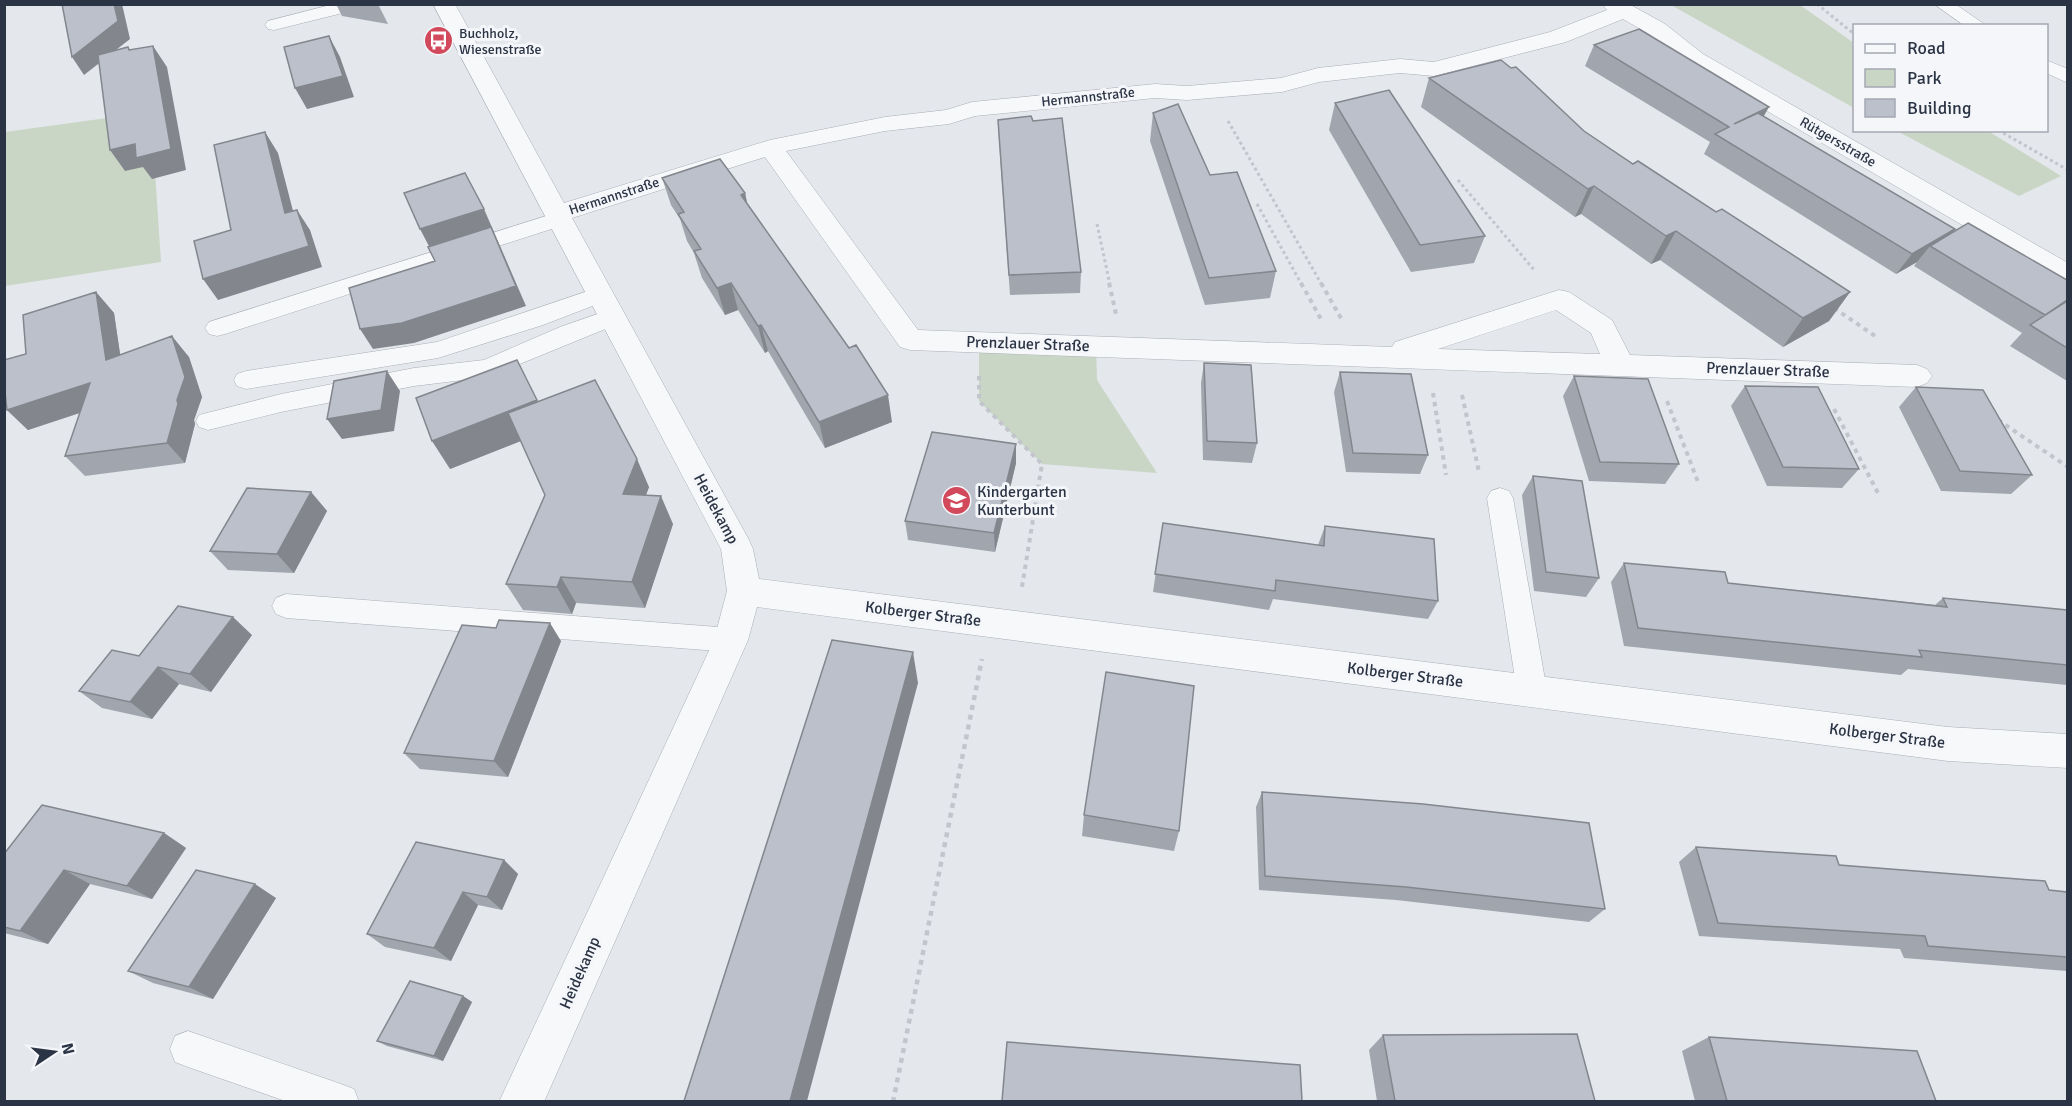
<svg xmlns="http://www.w3.org/2000/svg" width="2072" height="1106" font-family="Signika,sans-serif">
<style>
.green{fill:#c9d6c5}
.lines{fill:none;stroke-linecap:round;stroke-linejoin:round}
.service-casing{stroke:#a9aeb7;stroke-width:1}
.minor-casing{stroke:#a9aeb7;stroke-width:1}
.path-far2{stroke:#c2c5cb;stroke-width:3;stroke-dasharray:3 3;stroke-linecap:butt}
.path-far1{stroke:#c2c5cb;stroke-width:4;stroke-dasharray:4.5 4.5;stroke-linecap:butt}
.path{stroke:#c2c5cb;stroke-width:4.5;stroke-dasharray:5 5;stroke-linecap:butt}
.service{fill:#f7f8fa;fill-rule:evenodd}
.minor{fill:#f7f8fa;fill-rule:evenodd}
.wall{fill:#a1a5ae}
.shaded-wall{fill:#83868d}
.building{fill:#bbc0ca;stroke:#83868d;stroke-width:1.5}
.labels{text-anchor:middle;dominant-baseline:central;stroke-width:6;stroke-linejoin:round;paint-order:stroke}
.far-poi-label{font-size:14px;fill:#2b3445;stroke:#f4f6f9;text-anchor:start}
.far-street-label{font-size:14px;fill:#2b3445;stroke:#f4f6f9}
.street-label{font-size:16px;fill:#2b3445;stroke:#f4f6f9}
.poi-label{font-size:16px;fill:#2b3445;stroke:#f4f6f9;text-anchor:start}
</style>
<rect width="100%" height="100%" fill="#e4e7ec"/>
<path class="green" d="M 1671,5 L 1800,5 L 1854,43 L 1854,108 Z
M 151,112 L 161,262 L 5,286 L 5,132 Z
M 1897,131 L 1988,131 L 2061,176 L 2019,196 Z
M 979,342 L 1096,346 L 1097,380 L 1157,473 L 1042,464 L 979,401 Z"/>
<g class="lines">
<defs>
<path id="service" d="M 334,4 L 365,4 L 363,8 L 274,30 L 268,29 L 265,25 L 268,21 Z
M 1934,4 L 1955,4 L 1987,26 L 1965,26 Z
M 2046,60 L 2068,69 L 2068,83 L 2046,73 Z
M 559,212 L 567,214 L 570,219 L 567,224 L 225,334 L 217,336 L 209,334 L 205,328 L 209,322 Z
M 600,287 L 608,290 L 611,295 L 608,300 L 543,325 L 438,358 L 246,389 L 237,386 L 234,380 L 237,374 L 246,371 L 437,342 Z
M 612,309 L 620,311 L 623,317 L 620,323 L 488,377 L 414,386 L 281,412 L 208,430 L 199,427 L 196,421 L 199,415 L 281,394 L 414,368 L 484,360 L 560,327 Z
M 1500,488 L 1509,491 L 1513,498 L 1547,691 L 1542,700 L 1532,704 L 1522,700 L 1517,691 L 1487,498 L 1491,491 Z
M 286,594 L 731,628 L 741,631 L 745,640 L 741,649 L 731,652 L 286,618 L 276,614 L 272,606 L 276,598 Z
M 188,1031 L 341,1084 L 354,1089 L 359,1102 L 288,1102 L 188,1067 L 175,1062 L 170,1049 L 175,1036 Z"/>
<path id="minor" d="M 433,4 L 455,4 L 564,203 L 770,140 L 885,117 L 946,110 L 972,102 L 1155,84 L 1187,86 L 1281,78 L 1318,68 L 1400,59 L 1434,62 L 1550,32 L 1607,10 L 1602,4 L 1629,4 L 1665,24 L 1703,54 L 2068,263 L 2068,284 L 2058,281 L 1687,64 L 1649,34 L 1623,19 L 1566,42 L 1434,76 L 1400,73 L 1319,82 L 1282,92 L 1187,100 L 1155,98 L 975,116 L 949,124 L 885,131 L 786,151 L 918,330 L 1392,347 L 1395,342 L 1559,290 L 1569,292 L 1612,320 L 1630,355 L 1917,365 L 1927,369 L 1932,376 L 1927,383 L 1917,387 L 910,350 L 900,347 L 765,157 L 572,218 L 749,540 L 753,549 L 759,579 L 1948,727 L 2068,734 L 2068,768 L 1948,761 L 757,607 L 748,640 L 544,1102 L 499,1102 L 714,640 L 727,591 L 721,549 ZM 1556,310 L 1591,333 L 1600,354 L 1438,349 Z"/>
</defs>
<use href="#service" class="service-casing"/>
<use href="#minor" class="minor-casing"/>
<path class="path-far2" d="M 1817,4 L 1854,34
M 1228,121 L 1322,285
M 1998,130 L 2068,170
M 1458,180 L 1535,271
M 1257,204 L 1302,285
M 1097,224 L 1110,285"/>
<path class="path-far1" d="M 1109,283 L 1116,314
M 1301,283 L 1322,321
M 1321,283 L 1342,320
M 1834,308 L 1878,338
M 979,376 L 979,401 L 1042,464 L 1022,587
M 1433,393 L 1446,475
M 1462,395 L 1479,472
M 1667,401 L 1698,482
M 1834,409 L 1878,493
M 1998,420 L 2068,467"/>
<path class="path" d="M 893,1102 L 982,659"/>
<use href="#service" class="service"/>
<use href="#minor" class="minor"/>
</g>
<path class="wall" d="M 336,4 L 378,4 L 388,24 L 342,16 Z
M 1594,45 L 1764,116 L 1955,229 L 1953,232 L 2067,280 L 2067,381 L 2010,346 L 2022,333 L 1914,266 L 1917,262 L 1896,274 L 1704,154 L 1710,142 L 1585,66 Z
M 1429,78 L 1584,131 L 1633,164 L 1716,212 L 1850,292 L 1829,321 L 1783,347 L 1660,260 L 1651,264 L 1581,214 L 1575,217 L 1421,107 Z
M 1335,103 L 1485,236 L 1474,263 L 1411,272 L 1329,130 Z
M 1153,113 L 1210,175 L 1276,271 L 1270,298 L 1205,305 L 1150,141 Z
M 998,120 L 1081,272 L 1080,293 L 1010,295 L 999,141 Z
M 662,178 L 745,193 L 747,203 L 892,422 L 825,448 L 768,351 L 765,353 L 738,310 L 725,315 L 702,278 L 694,253 L 687,241 L 680,219 L 671,205 Z
M 96,292 L 114,313 L 120,355 L 189,357 L 202,397 L 194,420 L 195,424 L 185,463 L 85,476 L 65,456 L 80,413 L 28,430 L 7,410 L 26,354 Z
M 1204,363 L 1257,443 L 1252,463 L 1203,460 L 1201,383 Z
M 1340,372 L 1428,455 L 1420,474 L 1346,472 L 1334,392 Z
M 1574,376 L 1679,464 L 1665,484 L 1589,481 L 1563,396 Z
M 1745,386 L 1859,469 L 1842,488 L 1767,486 L 1731,406 Z
M 1916,387 L 2032,475 L 2011,494 L 1941,491 L 1899,407 Z
M 538,402 L 649,487 L 646,495 L 673,524 L 645,608 L 576,603 L 572,614 L 523,610 L 506,584 L 545,495 L 521,441 L 450,469 Z
M 1016,444 L 1016,463 L 995,552 L 908,540 L 905,521 Z
M 1533,476 L 1599,578 L 1586,597 L 1534,591 L 1522,495 Z
M 311,492 L 327,511 L 294,573 L 228,570 L 210,551 Z
M 1163,523 L 1318,545 L 1325,526 L 1438,601 L 1428,619 L 1273,599 L 1269,610 L 1153,592 Z
M 1624,563 L 1728,583 L 1935,605 L 1943,598 L 2067,610 L 2067,685 L 1908,669 L 1901,675 L 1624,646 L 1611,582 Z
M 496,628 L 561,641 L 508,777 L 420,769 L 404,753 Z
M 252,635 L 211,692 L 179,684 L 152,719 L 102,708 L 79,691 L 139,656 Z
M 1262,792 L 1605,909 L 1589,922 L 1396,900 L 1259,890 L 1256,807 Z
M 1084,815 L 1179,831 L 1174,851 L 1082,836 Z
M 164,833 L 186,848 L 152,899 L 90,884 L 48,944 L 4,933 L 4,854 Z
M 1696,847 L 2049,890 L 2067,892 L 2067,971 L 1904,958 L 1900,949 L 1699,936 L 1679,862 Z
M 504,860 L 518,874 L 502,910 L 478,905 L 451,961 L 385,947 L 367,934 Z
M 276,898 L 213,999 L 153,983 L 128,971 Z
M 463,996 L 472,1002 L 443,1061 L 387,1046 L 377,1041 Z
M 1383,1035 L 1595,1101 L 1377,1101 L 1369,1050 Z
M 1709,1037 L 1936,1101 L 1695,1101 L 1682,1051 Z"/>
<path class="shaded-wall" d="M 114,4 L 122,4 L 130,39 L 84,75 L 72,57 Z
M 329,36 L 340,57 L 354,97 L 307,109 L 295,88 Z
M 153,46 L 167,67 L 186,170 L 152,179 L 143,167 L 125,171 L 110,150 Z
M 1769,107 L 1757,128 L 1734,124 Z
M 265,132 L 278,153 L 299,234 L 285,213 Z
M 1594,186 L 1581,214 L 1575,217 L 1588,189 Z
M 745,193 L 751,221 L 741,195 Z
M 484,209 L 526,306 L 414,343 L 373,349 L 360,329 L 516,286 L 431,250 L 420,229 Z
M 297,210 L 310,230 L 322,267 L 218,300 L 203,279 Z
M 1955,229 L 1939,249 L 1930,246 L 1917,262 L 1896,274 L 1912,254 Z
M 1676,231 L 1660,260 L 1651,264 L 1666,236 Z
M 731,283 L 738,310 L 725,315 L 717,288 Z
M 96,292 L 114,313 L 124,380 L 106,360 Z
M 1850,292 L 1829,321 L 1783,347 L 1803,318 Z
M 761,325 L 768,351 L 765,353 L 758,326 Z
M 172,336 L 189,357 L 202,397 L 194,420 L 195,424 L 185,463 L 167,443 L 177,400 Z
M 517,360 L 551,429 L 450,469 L 432,441 Z
M 387,371 L 400,391 L 394,431 L 342,439 L 327,419 Z
M 90,383 L 109,403 L 28,430 L 7,410 Z
M 888,395 L 892,422 L 825,448 L 819,422 Z
M 1016,444 L 1016,463 L 995,552 L 994,533 Z
M 637,459 L 649,487 L 636,521 L 623,494 Z
M 311,492 L 327,511 L 294,573 L 277,554 Z
M 661,496 L 673,524 L 645,608 L 632,582 Z
M 561,577 L 576,603 L 572,614 L 557,587 Z
M 233,617 L 252,635 L 211,692 L 190,674 Z
M 550,623 L 561,641 L 508,777 L 494,761 Z
M 913,652 L 918,683 L 807,1101 L 790,1101 Z
M 158,667 L 179,684 L 152,719 L 130,702 Z
M 164,833 L 186,848 L 152,899 L 127,886 Z
M 504,860 L 518,874 L 502,910 L 487,897 Z
M 64,870 L 90,884 L 48,944 L 20,931 Z
M 255,884 L 276,898 L 213,999 L 189,987 Z
M 463,892 L 478,905 L 451,961 L 434,948 Z
M 463,996 L 472,1002 L 443,1061 L 434,1056 Z"/>
<path class="building" d="M 62,4 L 114,4 L 118,21 L 72,57 Z
M 1639,29 L 1769,107 L 1734,124 L 1758,113 L 1955,229 L 1912,254 L 1715,134 L 1729,127 L 1594,45 Z
M 329,36 L 343,76 L 295,88 L 284,47 Z
M 153,46 L 171,149 L 136,158 L 135,144 L 110,150 L 98,55 L 128,47 L 129,50 Z
M 1501,60 L 1511,68 L 1516,67 L 1584,131 L 1633,164 L 1638,161 L 1716,212 L 1722,209 L 1850,292 L 1803,318 L 1676,231 L 1666,236 L 1594,186 L 1588,189 L 1429,78 Z
M 1389,90 L 1485,236 L 1420,245 L 1335,103 Z
M 1178,104 L 1210,175 L 1237,172 L 1276,271 L 1209,278 L 1153,113 Z
M 1031,116 L 1033,121 L 1062,118 L 1081,272 L 1009,275 L 998,120 Z
M 265,132 L 285,213 L 297,210 L 309,246 L 203,279 L 194,241 L 231,230 L 214,145 Z
M 720,159 L 745,193 L 741,195 L 849,348 L 856,345 L 888,395 L 819,422 L 761,325 L 758,326 L 731,283 L 717,288 L 694,251 L 701,249 L 678,214 L 684,212 L 662,178 Z
M 465,173 L 484,209 L 420,229 L 404,193 Z
M 1968,223 L 2067,280 L 2067,300 L 2045,315 L 1930,246 Z
M 491,227 L 516,286 L 402,323 L 360,329 L 349,288 L 435,261 L 428,247 Z
M 96,292 L 106,360 L 172,336 L 185,377 L 177,400 L 178,404 L 167,443 L 65,456 L 90,383 L 7,410 L 4,383 L 4,360 L 26,354 L 23,315 Z
M 2067,301 L 2067,348 L 2030,325 Z
M 517,360 L 537,400 L 432,441 L 416,398 Z
M 1204,363 L 1251,365 L 1257,443 L 1207,441 Z
M 387,371 L 381,410 L 327,419 L 334,381 Z
M 1340,372 L 1411,374 L 1428,455 L 1353,453 Z
M 1574,376 L 1648,379 L 1679,464 L 1600,462 Z
M 595,380 L 637,459 L 623,494 L 661,496 L 632,582 L 561,577 L 557,587 L 506,584 L 545,495 L 508,413 Z
M 1745,386 L 1818,387 L 1859,469 L 1783,467 Z
M 1916,387 L 1983,390 L 2032,475 L 1960,471 Z
M 932,432 L 1016,444 L 994,533 L 905,521 Z
M 1533,476 L 1582,481 L 1599,578 L 1546,572 Z
M 247,488 L 311,492 L 277,554 L 210,551 Z
M 1163,523 L 1324,546 L 1325,526 L 1434,539 L 1438,601 L 1276,580 L 1275,591 L 1155,574 Z
M 1624,563 L 1725,572 L 1728,583 L 1947,607 L 1943,598 L 2067,610 L 2067,665 L 1919,650 L 1922,657 L 1638,628 Z
M 178,606 L 233,617 L 190,674 L 158,667 L 130,702 L 79,691 L 112,650 L 139,656 Z
M 499,620 L 550,623 L 494,761 L 404,753 L 462,625 L 496,628 Z
M 832,640 L 913,652 L 790,1101 L 684,1101 Z
M 1106,672 L 1194,686 L 1179,831 L 1084,815 Z
M 1262,792 L 1423,804 L 1589,823 L 1605,909 L 1406,887 L 1265,876 Z
M 42,805 L 164,833 L 127,886 L 64,870 L 20,931 L 4,927 L 4,854 Z
M 416,842 L 504,860 L 487,897 L 463,892 L 434,948 L 367,934 Z
M 1696,847 L 1836,856 L 1839,865 L 2045,881 L 2049,890 L 2067,892 L 2067,957 L 1928,946 L 1925,936 L 1718,923 Z
M 196,870 L 255,884 L 189,987 L 128,971 Z
M 410,981 L 463,996 L 434,1056 L 377,1041 Z
M 1577,1034 L 1595,1101 L 1395,1101 L 1383,1035 Z
M 1709,1037 L 1917,1051 L 1936,1101 L 1727,1101 Z
M 1007,1042 L 1300,1065 L 1302,1101 L 1002,1101 Z"/>
<defs>
<symbol id="bus-disc" viewBox="-11 -11 22 22"><circle r="9.5" fill="#d1495b" stroke="#f4f6f9"/><path d="M-5-6H5V4H4V6H2V4H-2V6H-4V4H-5ZM-3.5-4V0h7V-4ZM-3.5 1.2v1.5H-2V1.2ZM2 1.2v1.5H3.5V1.2Z" fill="#fff"/></symbol>
<symbol id="school-disc" viewBox="-11 -11 22 22"><circle r="9.5" fill="#d1495b" stroke="#f4f6f9"/><path d="M0-5L7-2L0 1L-7-2ZM-4 1L0 2.5L4 1V4Q0 6-4 4Z" fill="#fff"/></symbol>
</defs>
<g fill-rule="evenodd">
<use href="#bus-disc" x="422" y="24" width="33" height="33"/>
<use href="#school-disc" x="940" y="484" width="33" height="33"/>
</g>
<g class="labels">
<g class="far-poi-label">
<text x="459" y="33">Buchholz,<tspan x="459" dy="16">Wiesenstraße</tspan></text>
</g>
<g class="far-street-label">
<text transform="translate(1088 97) rotate(-6)">Hermannstraße</text>
<text transform="translate(1838 142) rotate(30)">Rütgersstraße</text>
<text transform="translate(614 196) rotate(-18)">Hermannstraße</text>
</g>
<g class="street-label">
<text transform="translate(1028 344) rotate(2)">Prenzlauer Straße</text>
<text transform="translate(1768 370) rotate(2)">Prenzlauer Straße</text>
<text transform="translate(716 509) rotate(62)">Heidekamp</text>
<text transform="translate(923 614) rotate(7)">Kolberger Straße</text>
<text transform="translate(1405 675) rotate(7)">Kolberger Straße</text>
<text transform="translate(1887 736) rotate(7)">Kolberger Straße</text>
<text transform="translate(580 973) rotate(-66)">Heidekamp</text>
</g>
<g class="poi-label">
<text x="977" y="492">Kindergarten<tspan x="977" dy="18">Kunterbunt</tspan></text>
</g>
</g>
<rect width="2072" height="1106" fill="none" stroke="#2b3445" stroke-width="12"/>
<rect x="1853" y="24" width="195" height="108" fill="#f4f6f9" stroke="#a4a8b1" stroke-width="1.5"/>
<rect x="1865" y="44" width="30" height="9" fill="#f7f8fa" stroke="#a4a8b1" stroke-width="1.5"/>
<text x="1907" y="54" font-size="18" fill="#2b3445">Road</text>
<rect x="1865" y="69" width="30" height="18" fill="#c9d6c5" stroke="#a4a8b1" stroke-width="1.5"/>
<text x="1907" y="84" font-size="18" fill="#2b3445">Park</text>
<rect x="1865" y="99" width="30" height="18" fill="#bbc0ca" stroke="#a4a8b1" stroke-width="1.5"/>
<text x="1907" y="114" font-size="18" fill="#2b3445">Building</text>
<g transform="translate(54 1052) rotate(77)" stroke="#f4f6f9" stroke-width="4.5" paint-order="stroke">
<path d="M0-4.5L10 22L0 15L-10 22Z" fill="#2b3445"/>
<text y="-9" font-size="16" font-weight="bold" text-anchor="middle" fill="#2b3445">N</text>
</g>
</svg>
